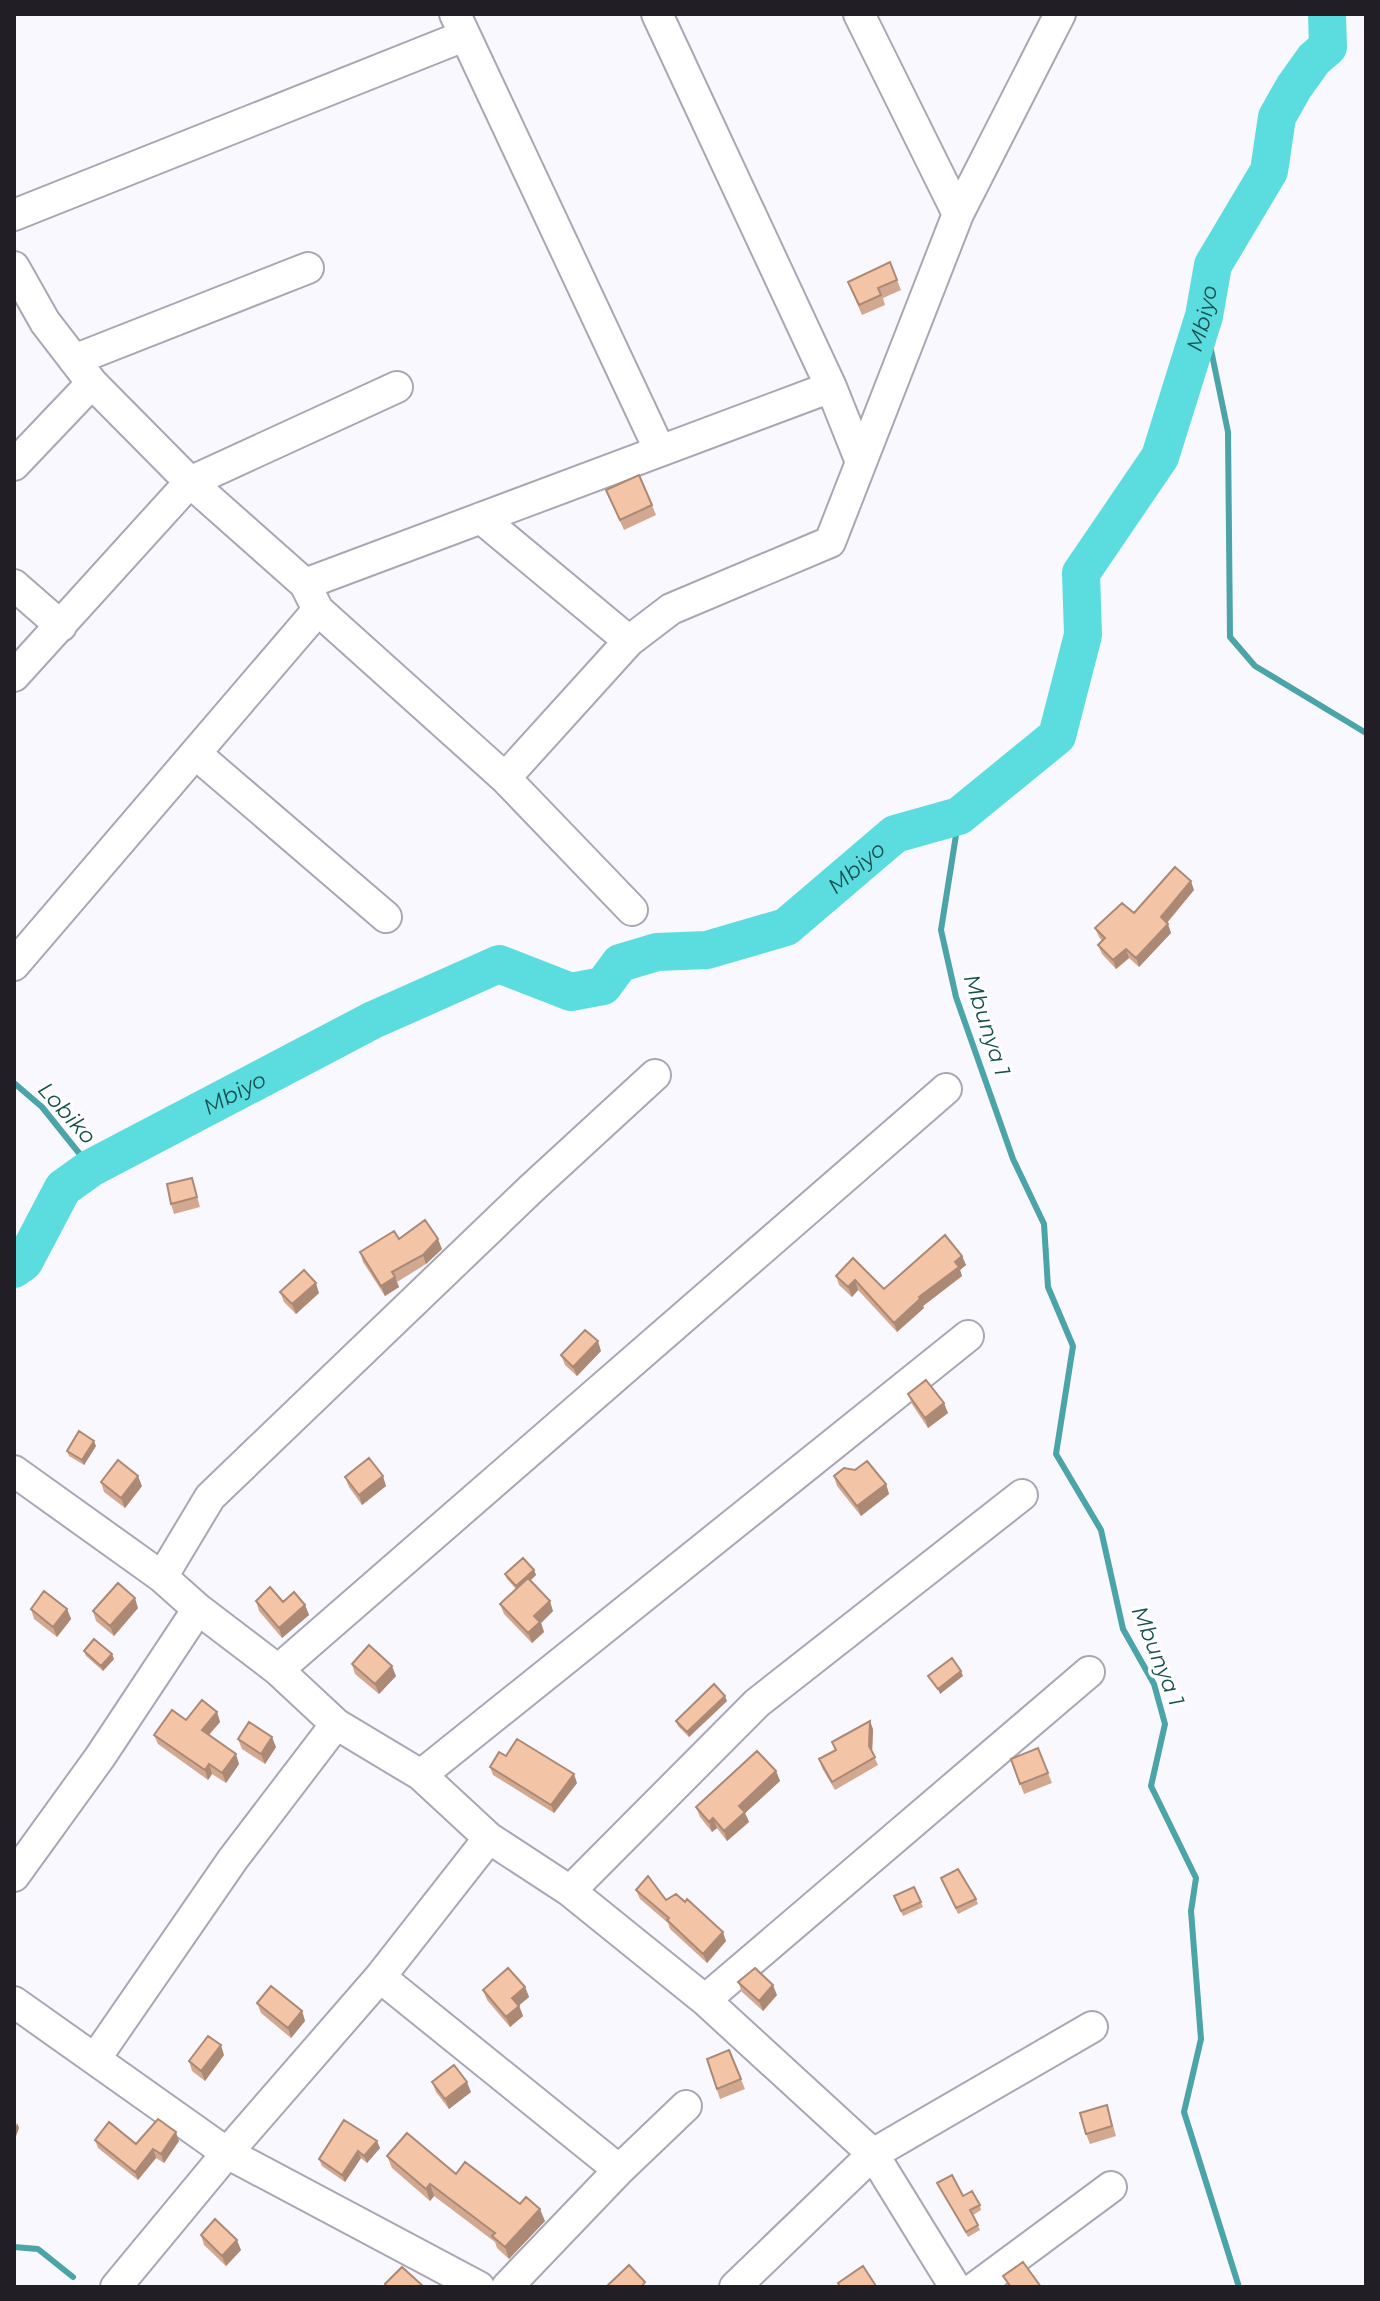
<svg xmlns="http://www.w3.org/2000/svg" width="1380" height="2301" font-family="Montserrat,sans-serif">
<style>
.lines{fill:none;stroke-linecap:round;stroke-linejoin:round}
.stream{stroke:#4aa4a8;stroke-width:6}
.river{stroke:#5bdde0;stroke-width:38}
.minor-casing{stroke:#aaa7b5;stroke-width:34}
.minor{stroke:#fff;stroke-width:30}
.wall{fill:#d2a990}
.shaded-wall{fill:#ab8975}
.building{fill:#f4c4a7;stroke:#ab8975;stroke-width:2}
.labels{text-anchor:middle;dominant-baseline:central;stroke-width:7;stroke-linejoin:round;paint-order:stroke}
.water-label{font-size:22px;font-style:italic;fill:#164f50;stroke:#fff}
</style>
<rect width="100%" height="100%" fill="#f9f8fe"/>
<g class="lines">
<path class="stream" d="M 1204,316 L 1228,432 L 1230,637 L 1255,666 L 1366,733
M 959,816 L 941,930 L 956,997 L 1013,1159 L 1044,1224 L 1048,1287 L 1073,1346 L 1056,1454 L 1101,1530 L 1123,1629 L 1154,1684 L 1165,1724 L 1151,1786 L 1196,1878 L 1191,1911 L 1201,2039 L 1184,2112 L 1239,2287
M 14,1083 L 42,1107 L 91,1168
M 14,2247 L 38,2249 L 73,2277"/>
<path class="river" id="s1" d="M 14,1269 L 24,1262 L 63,1188 L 91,1168 L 373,1020 L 499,964 L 571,992 L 603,986 L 620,963 L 657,952 L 707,950 L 786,927 L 895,834 L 959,816 L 1057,736 L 1083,635 L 1081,573 L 1160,457 L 1204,316 L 1213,265 L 1269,171 L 1277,117 L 1294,87 L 1314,59 L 1328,47 L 1327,14"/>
<defs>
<path id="minor" d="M 455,14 L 660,451
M 657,14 L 831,387 L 861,462
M 859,14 L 958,214
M 14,215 L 464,36
M 14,267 L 45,322 L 92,383 L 190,482 L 305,584 L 318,610 L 505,778 L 632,910
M 74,360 L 308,268
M 14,465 L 92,383
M 481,518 L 629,641
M 305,584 L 831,387
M 14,585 L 61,626
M 14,676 L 190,482 L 397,387
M 196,754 L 386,917
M 505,778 L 629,641 L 671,609 L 830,542 L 958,214 L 1060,14
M 14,965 L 318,610
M 14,1471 L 162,1577 L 198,1609 L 278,1670 L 336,1724 L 421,1775 L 489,1838 L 570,1891 L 705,2000 L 873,2154 L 955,2287
M 162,1577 L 210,1497 L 532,1188 L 655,1075
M 278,1670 L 946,1089
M 421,1775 L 968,1336
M 14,1876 L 100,1757 L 198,1609
M 570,1891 L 757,1703 L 1022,1495
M 380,1977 L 619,2170
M 705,2000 L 1089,1672
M 14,2002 L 227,2153 L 479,2287
M 95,2059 L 233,1859 L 336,1724
M 116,2287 L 227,2153 L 380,1977 L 489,1838
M 507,2287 L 619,2170 L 686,2106
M 735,2287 L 873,2154 L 1092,2027
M 976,2287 L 1111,2187"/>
</defs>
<use href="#minor" class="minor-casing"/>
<use href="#minor" class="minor"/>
</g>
<path class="wall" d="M 897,280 L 901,290 L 883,298 L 885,305 L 862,315 L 848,282 Z
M 606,490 L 652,505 L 656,515 L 624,530 Z
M 1194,890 L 1167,923 L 1171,933 L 1139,967 L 1129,958 L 1116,969 L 1102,954 L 1098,945 L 1102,941 L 1099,937 L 1095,928 Z
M 192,1178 L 200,1207 L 174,1214 L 171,1204 Z
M 399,1239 L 442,1249 L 426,1264 L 397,1282 L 399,1287 L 385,1296 L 363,1262 L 360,1252 Z
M 962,1256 L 966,1265 L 960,1270 L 962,1276 L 923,1306 L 924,1308 L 897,1332 L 858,1290 L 852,1297 L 839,1285 L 836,1276 L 884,1289 Z
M 280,1292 L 319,1293 L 296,1314 L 284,1302 Z
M 601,1351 L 577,1376 L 565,1365 L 561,1355 Z
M 908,1394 L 948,1413 L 928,1428 L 912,1404 Z
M 96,1446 L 84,1465 L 69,1456 L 67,1451 Z
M 834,1476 L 886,1484 L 889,1494 L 861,1516 L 837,1486 Z
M 345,1477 L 386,1486 L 362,1505 L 349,1487 Z
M 101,1482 L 142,1486 L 125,1508 L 104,1492 Z
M 534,1570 L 536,1575 L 530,1581 L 553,1611 L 541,1623 L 544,1632 L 532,1643 L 504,1614 L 500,1604 L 516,1589 L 507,1579 L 505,1574 Z
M 256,1601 L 305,1605 L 309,1615 L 282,1638 L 259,1611 Z
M 138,1608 L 114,1636 L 96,1621 L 93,1611 Z
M 31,1609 L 67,1609 L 71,1619 L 57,1637 L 34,1619 Z
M 84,1651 L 114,1659 L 103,1671 L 86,1656 Z
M 352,1664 L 396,1676 L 379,1694 L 355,1674 Z
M 727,1701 L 689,1737 L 678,1726 L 676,1721 Z
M 217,1712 L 220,1722 L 209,1735 L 239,1764 L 226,1783 L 212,1774 L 208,1780 L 158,1744 L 154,1735 L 186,1720 Z
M 873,1729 L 872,1752 L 878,1765 L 835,1790 L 822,1768 L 819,1759 L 835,1750 L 832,1742 Z
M 238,1739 L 276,1747 L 265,1764 L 242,1749 Z
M 1038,1748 L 1052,1783 L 1024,1794 L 1011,1759 Z
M 506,1756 L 577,1783 L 554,1813 L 493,1775 L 490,1767 Z
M 776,1771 L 780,1781 L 745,1813 L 749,1822 L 727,1841 L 717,1828 L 712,1832 L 700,1817 L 696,1807 Z
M 941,1878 L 976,1899 L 978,1904 L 958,1914 Z
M 914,1887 L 923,1907 L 903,1916 L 894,1896 Z
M 636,1890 L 666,1900 L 726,1941 L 707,1963 L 670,1929 L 668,1923 L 640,1899 Z
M 738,1982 L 777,1995 L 763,2011 L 742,1992 Z
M 525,1987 L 529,1997 L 519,2005 L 523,2016 L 510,2027 L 487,2000 L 483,1990 Z
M 257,2003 L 302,2011 L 305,2021 L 291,2038 L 261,2013 Z
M 729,2050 L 745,2089 L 720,2099 L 707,2059 Z
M 224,2055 L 205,2081 L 192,2071 L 189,2061 Z
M 432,2082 L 471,2092 L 449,2109 L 436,2092 Z
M 1110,2115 L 1116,2136 L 1090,2144 L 1086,2134 Z
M 344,2120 L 380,2148 L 367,2163 L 361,2158 L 345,2182 L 322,2166 L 319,2159 Z
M 95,2140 L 136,2144 L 179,2141 L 164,2163 L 156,2158 L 138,2180 L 98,2148 Z
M 387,2156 L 456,2174 L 520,2204 L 545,2221 L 509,2259 L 497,2248 L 495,2242 L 434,2196 L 430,2201 L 392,2168 Z
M 937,2183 L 980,2205 L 981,2210 L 973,2215 L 980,2230 L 968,2237 Z
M 201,2235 L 241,2250 L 226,2266 L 204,2245 Z"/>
<path class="shaded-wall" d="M 1191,881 L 1194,890 L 1164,926 L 1161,917 Z
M 1168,924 L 1171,933 L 1139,967 L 1136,958 Z
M 1126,949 L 1129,958 L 1116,969 L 1113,960 Z
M 438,1239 L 442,1249 L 426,1264 L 423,1255 Z
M 962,1256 L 966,1265 L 960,1270 L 962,1276 L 923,1306 L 924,1308 L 897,1332 L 894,1323 L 955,1262 Z
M 395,1277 L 399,1287 L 385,1296 L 381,1286 Z
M 855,1280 L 858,1290 L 852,1297 L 848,1287 Z
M 316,1283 L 319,1293 L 296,1314 L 292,1304 Z
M 598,1341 L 601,1351 L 577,1376 L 573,1367 Z
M 944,1403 L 948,1413 L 928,1428 L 925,1418 Z
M 94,1441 L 96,1446 L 84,1465 L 82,1460 Z
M 138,1476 L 142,1486 L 125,1508 L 121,1498 Z
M 383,1476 L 386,1486 L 362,1505 L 359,1495 Z
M 886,1484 L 889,1494 L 861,1516 L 857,1506 Z
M 534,1570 L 536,1575 L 518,1591 L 516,1586 Z
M 135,1598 L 138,1608 L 114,1636 L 110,1626 Z
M 550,1601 L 553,1611 L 541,1623 L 544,1632 L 532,1643 L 528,1633 L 534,1616 Z
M 305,1605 L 309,1615 L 282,1638 L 279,1628 Z
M 67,1609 L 71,1619 L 57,1637 L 53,1627 Z
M 112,1654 L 114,1659 L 103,1671 L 101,1666 Z
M 392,1666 L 396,1676 L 379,1694 L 375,1684 Z
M 961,1671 L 963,1676 L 940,1694 L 938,1689 Z
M 725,1696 L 727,1701 L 689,1737 L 687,1732 Z
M 217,1712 L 220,1722 L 205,1739 L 202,1730 Z
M 870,1721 L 873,1729 L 872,1754 L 869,1746 Z
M 272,1737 L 276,1747 L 265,1764 L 261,1754 Z
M 236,1754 L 239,1764 L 226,1783 L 222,1773 Z
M 209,1764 L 212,1774 L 208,1780 L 205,1770 Z
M 776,1771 L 780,1781 L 745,1813 L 749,1822 L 727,1841 L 724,1831 L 739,1806 Z
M 574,1774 L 577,1783 L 554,1813 L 551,1805 Z
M 713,1818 L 717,1828 L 712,1832 L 709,1822 Z
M 723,1932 L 726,1941 L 707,1963 L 703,1954 Z
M 773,1985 L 777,1995 L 763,2011 L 759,2001 Z
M 525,1987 L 529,1997 L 516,2008 L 512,1998 Z
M 519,2006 L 523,2016 L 510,2027 L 506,2017 Z
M 302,2011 L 305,2021 L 291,2038 L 288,2028 Z
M 221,2045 L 224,2055 L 205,2081 L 201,2071 Z
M 467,2082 L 471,2092 L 449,2109 L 445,2099 Z
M 17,2123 L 19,2128 L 14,2142 L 14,2132 Z
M 176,2132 L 179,2141 L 164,2163 L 161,2154 Z
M 377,2141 L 380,2148 L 367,2163 L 364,2156 Z
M 153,2149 L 156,2158 L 138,2180 L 135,2172 Z
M 358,2151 L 361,2158 L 345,2182 L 342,2175 Z
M 430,2184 L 434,2196 L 430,2201 L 426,2189 Z
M 540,2209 L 545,2221 L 509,2259 L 505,2247 Z
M 237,2240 L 241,2250 L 226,2266 L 222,2256 Z"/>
<path class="building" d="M 890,262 L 897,280 L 878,288 L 881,295 L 859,305 L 848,282 Z
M 639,475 L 652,505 L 620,520 L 606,490 Z
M 1175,867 L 1191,881 L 1161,917 L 1168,924 L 1136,958 L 1126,949 L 1113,960 L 1098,945 L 1105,938 L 1095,928 L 1122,903 L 1134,913 Z
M 192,1178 L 197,1197 L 171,1204 L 167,1184 Z
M 425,1220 L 438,1239 L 423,1255 L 392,1272 L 395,1277 L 381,1286 L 360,1252 L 394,1231 L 399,1239 Z
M 945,1235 L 962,1256 L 955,1262 L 959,1267 L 919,1297 L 920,1299 L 894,1323 L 855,1280 L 848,1287 L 836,1276 L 853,1258 L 884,1289 Z
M 304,1270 L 316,1283 L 292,1304 L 280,1292 Z
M 585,1330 L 598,1341 L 573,1367 L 561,1355 Z
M 926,1380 L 944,1403 L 925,1418 L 908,1394 Z
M 79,1431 L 94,1441 L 82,1460 L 67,1451 Z
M 369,1458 L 383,1476 L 359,1495 L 345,1477 Z
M 118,1460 L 138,1476 L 121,1498 L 101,1482 Z
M 867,1461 L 886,1484 L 857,1506 L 834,1476 L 844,1468 L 855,1470 Z
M 523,1558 L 534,1570 L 516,1586 L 505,1574 Z
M 528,1578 L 550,1601 L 534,1616 L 540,1622 L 528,1633 L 500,1604 Z
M 118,1583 L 135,1598 L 110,1626 L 93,1611 Z
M 270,1587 L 283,1602 L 294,1592 L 305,1605 L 279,1628 L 256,1601 Z
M 44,1591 L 67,1609 L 53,1627 L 31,1609 Z
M 94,1639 L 112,1654 L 101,1666 L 84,1651 Z
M 369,1645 L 392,1666 L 375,1684 L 352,1664 Z
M 952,1658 L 961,1671 L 938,1689 L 928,1676 Z
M 714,1684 L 725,1696 L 687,1732 L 676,1721 Z
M 202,1700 L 217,1712 L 202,1730 L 236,1754 L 222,1773 L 209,1764 L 205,1770 L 154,1735 L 172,1710 L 186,1720 Z
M 870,1721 L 869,1746 L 875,1757 L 832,1782 L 819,1759 L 836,1750 L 832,1742 Z
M 249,1722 L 272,1737 L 261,1754 L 238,1739 Z
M 517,1739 L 574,1774 L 551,1805 L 490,1767 L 499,1752 L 506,1756 Z
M 1038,1748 L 1048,1773 L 1020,1784 L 1011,1759 Z
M 757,1751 L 776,1771 L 739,1806 L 745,1812 L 724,1831 L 713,1818 L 709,1822 L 696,1807 Z
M 958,1869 L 976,1899 L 956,1908 L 941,1878 Z
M 648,1876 L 666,1900 L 676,1894 L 685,1902 L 687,1899 L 723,1932 L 703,1954 L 667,1920 L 669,1918 L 636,1890 Z
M 914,1887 L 921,1902 L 901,1911 L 894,1896 Z
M 508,1968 L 525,1987 L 512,1998 L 519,2006 L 506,2017 L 483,1990 Z
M 755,1968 L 773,1985 L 759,2001 L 738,1982 Z
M 271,1986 L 302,2011 L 288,2028 L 257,2003 Z
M 208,2036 L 221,2045 L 201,2071 L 189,2061 Z
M 729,2050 L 741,2079 L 717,2089 L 707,2059 Z
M 454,2065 L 467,2082 L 445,2099 L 432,2082 Z
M 1107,2105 L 1112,2126 L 1086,2134 L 1080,2113 Z
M 158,2119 L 176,2132 L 161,2154 L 153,2149 L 135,2172 L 95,2140 L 109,2122 L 136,2144 Z
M 344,2120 L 377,2141 L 364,2156 L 358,2151 L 342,2175 L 319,2159 Z
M 407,2133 L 456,2174 L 465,2162 L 520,2204 L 526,2197 L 540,2209 L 505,2247 L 492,2236 L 495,2233 L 430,2184 L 426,2189 L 387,2156 Z
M 952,2175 L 963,2196 L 972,2191 L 980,2205 L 970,2210 L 978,2225 L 966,2232 L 937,2183 Z
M 215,2219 L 237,2240 L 222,2256 L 201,2235 Z
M 1023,2262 L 1041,2287 L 1011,2287 L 1003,2276 Z
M 629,2265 L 645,2282 L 641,2287 L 606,2287 Z
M 863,2266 L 876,2286 L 840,2287 L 838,2283 Z
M 402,2267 L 424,2287 L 387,2287 L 385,2284 Z"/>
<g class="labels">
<g class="water-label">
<text stroke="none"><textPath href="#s1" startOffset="1684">Mbiyo</textPath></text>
<text stroke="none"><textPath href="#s1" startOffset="988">Mbiyo</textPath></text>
<text transform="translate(987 1025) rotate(72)">Mbunya 1</text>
<text stroke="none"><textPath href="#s1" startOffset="292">Mbiyo</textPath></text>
<text transform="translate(67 1113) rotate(48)">Lobiko</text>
<text transform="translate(1158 1656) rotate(68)">Mbunya 1</text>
</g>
</g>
<rect width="1380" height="2301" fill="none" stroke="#211f25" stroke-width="32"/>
</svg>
